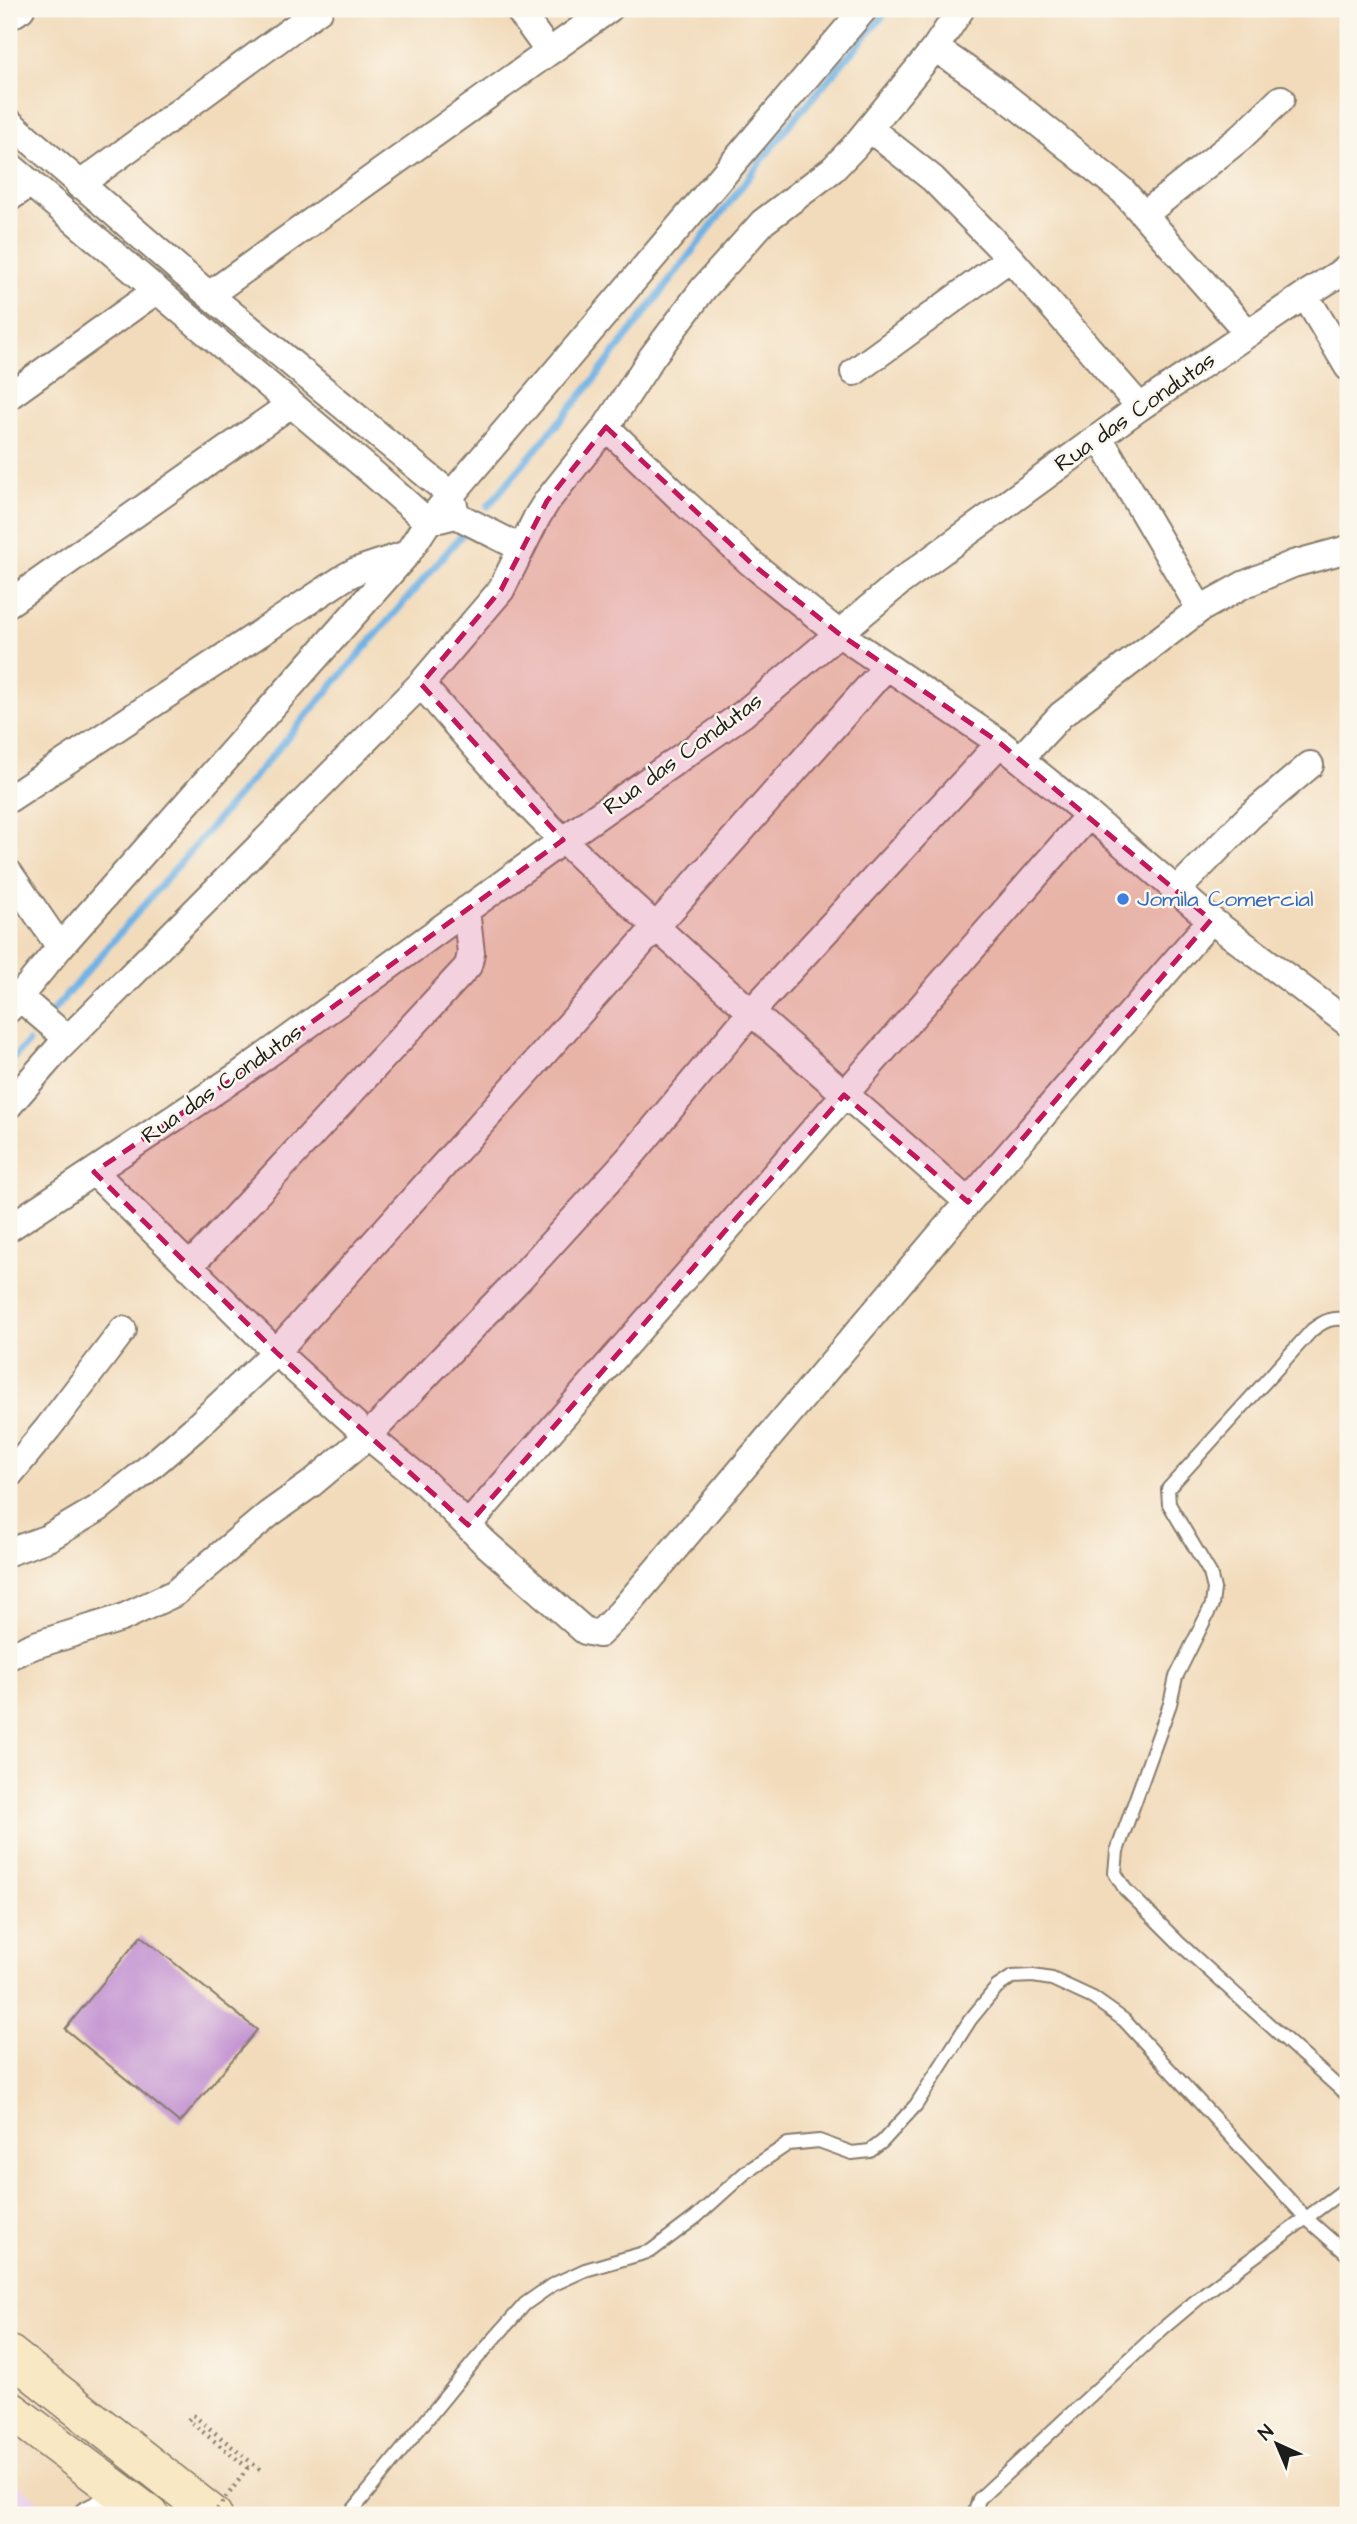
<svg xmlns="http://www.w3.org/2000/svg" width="1357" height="2524" font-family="'Architects Daughter',sans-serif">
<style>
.built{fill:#e9d2ed}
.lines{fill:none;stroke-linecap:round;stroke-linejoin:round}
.stream{stroke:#6fb2e4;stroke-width:7}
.building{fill:#c393d2}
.lane-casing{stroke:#877c6c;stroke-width:16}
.street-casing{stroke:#877c6c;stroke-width:30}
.secondary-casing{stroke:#877c6c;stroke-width:40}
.path{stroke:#877c6c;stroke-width:4.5;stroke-dasharray:2 5;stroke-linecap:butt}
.lane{stroke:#fff;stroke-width:12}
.street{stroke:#fff;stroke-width:26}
.secondary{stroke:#f8e8c3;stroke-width:37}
.path-bridge{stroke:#877c6c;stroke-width:4.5;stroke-dasharray:2 5;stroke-linecap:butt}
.marked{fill:#c2185b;fill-opacity:0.2;stroke:#c2185b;stroke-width:5;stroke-dasharray:14 9;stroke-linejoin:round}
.shop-dot{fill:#3f7fe0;stroke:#fbf7ec;stroke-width:2.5}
.labels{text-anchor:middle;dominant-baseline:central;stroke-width:5;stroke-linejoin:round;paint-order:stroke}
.street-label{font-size:23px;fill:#1c1c1c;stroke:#fbf7ec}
.shop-label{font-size:23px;fill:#366cbe;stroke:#fbf7ec;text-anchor:start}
</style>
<rect width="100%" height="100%" fill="#fbf7ec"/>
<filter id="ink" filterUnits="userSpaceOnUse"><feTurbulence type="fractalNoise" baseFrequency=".0143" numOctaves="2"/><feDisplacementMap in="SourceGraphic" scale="14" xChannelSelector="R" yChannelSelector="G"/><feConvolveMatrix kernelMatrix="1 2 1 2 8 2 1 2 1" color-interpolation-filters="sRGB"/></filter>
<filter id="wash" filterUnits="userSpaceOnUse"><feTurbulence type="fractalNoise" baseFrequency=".00686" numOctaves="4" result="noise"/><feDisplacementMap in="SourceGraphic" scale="28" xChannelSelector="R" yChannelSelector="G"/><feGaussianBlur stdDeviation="1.57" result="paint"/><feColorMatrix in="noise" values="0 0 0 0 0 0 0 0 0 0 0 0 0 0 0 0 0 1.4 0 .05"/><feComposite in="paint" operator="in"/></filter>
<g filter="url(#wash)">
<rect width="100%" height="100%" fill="#f2dbbb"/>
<path class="built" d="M 9,2476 L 49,2511 L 39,2515 L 9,2515 Z"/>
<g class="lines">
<path class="stream" d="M 488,506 L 590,385 L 788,126 L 889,9
M 52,1012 L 466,530
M 9,1063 L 28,1042"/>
</g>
<g id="blocks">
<path class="building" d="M 141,1936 L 257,2030 L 180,2123 L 65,2029 Z"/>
</g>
</g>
<g filter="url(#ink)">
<use href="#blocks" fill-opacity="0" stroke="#877c6c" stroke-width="2"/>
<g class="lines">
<defs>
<path id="lane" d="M 1348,1320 C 1333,1316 1324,1321 1312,1330 L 1168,1489 L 1169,1504 L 1210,1573 L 1214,1589 L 1212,1605 L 1176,1677 L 1170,1704 L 1117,1851 L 1115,1873 L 1125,1889 L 1179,1943 L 1348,2096
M 349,2515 L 472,2364 L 525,2304 L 552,2285 L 585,2270 L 651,2251 L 696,2217 L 746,2172 L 788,2144 L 819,2141 L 852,2153 L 870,2151 L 882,2142 L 916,2105 L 970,2020 L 997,1987 L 1012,1977 L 1033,1976 L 1052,1979 L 1093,1998 L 1124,2020 L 1307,2219 L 1348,2255
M 974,2515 L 979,2499 L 1161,2330 L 1205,2293 L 1348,2187"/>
<path id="street" d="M 518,9 L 549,52
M 9,17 L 21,9
M 935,48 L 1001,93 L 1123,191 L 1248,333
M 9,122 L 209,295 L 451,495 L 456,513
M 870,129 L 933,179 L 1010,258 L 1140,407
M 9,165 L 368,469 L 428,522
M 79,185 L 320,9
M 9,198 L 31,183
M 1145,214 L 1240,138 L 1281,99
M 209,295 L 609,9
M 1305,295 L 1348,367
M 854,372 L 1010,258
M 9,396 L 157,290
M 606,427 L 686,504 L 751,563 L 838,633 L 1000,743 L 1089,815 L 1211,920 L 1348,1023
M 1099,437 L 1200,609
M 440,519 L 456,515 L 521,548
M 9,603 L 291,404
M 421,684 C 467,737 513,792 564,841 C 694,966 833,1082 968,1202
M 1020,759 L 1061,715 L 1200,609 L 1243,585 L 1293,564 L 1348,549
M 9,799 L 345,577 L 356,571 L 407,554 L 428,522 L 451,495 L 864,9
M 9,873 L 60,947
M 1176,891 L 1251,815 L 1310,765
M 19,997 L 68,1039
M 9,1009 L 60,947 L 406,555
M 9,1105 L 58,1049 L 421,684 L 501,590 L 537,517 L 547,501 L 606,427 L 652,357 L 703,289 L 763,222 L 833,169 L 854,147 L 935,48 L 961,9
M 94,1172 L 276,1352 L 368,1436 L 424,1482 L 484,1542 L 585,1631 L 599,1634 L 621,1612 L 968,1202 L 1211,920
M 9,1228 L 239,1075 L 563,840 L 743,714 L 900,582 L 1140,407 L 1305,295 L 1348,268
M 189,1267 L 468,966 L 471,953 L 466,910
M 9,1475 L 48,1428 L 123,1330
M 468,1525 L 1089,815
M 9,1552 L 48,1538 L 99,1508 L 137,1478 L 193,1430 L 276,1352 L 529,1070 L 887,666
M 9,1656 L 35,1645 L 122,1618 L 175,1593 L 269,1514 L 311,1484 L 368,1436 L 520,1278 L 630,1157 L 752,1011 L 1000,743
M 87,2515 L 125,2496"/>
<path id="secondary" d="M 9,2354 L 213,2515
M 9,2409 L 150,2515"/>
</defs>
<use href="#lane" class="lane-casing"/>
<use href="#street" class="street-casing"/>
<use href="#secondary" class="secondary-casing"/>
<path class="path" d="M 248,2468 L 188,2420 L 193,2415 L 263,2472"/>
<use href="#lane" class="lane"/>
<use href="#street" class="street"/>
<use href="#secondary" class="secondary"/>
<path class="path-bridge" d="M 213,2515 L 248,2468"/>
</g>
</g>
<path class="marked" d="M 606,427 L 751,563 L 838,633 L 1000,743 L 1211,920 L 968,1202 L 844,1095 L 468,1525 L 276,1352 L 94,1172 L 239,1075 L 563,840 L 421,684 L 501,590 L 547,501 Z"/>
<circle class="shop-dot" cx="1123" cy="899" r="7"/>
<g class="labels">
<g class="street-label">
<text transform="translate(1135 412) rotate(-35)">Rua das Condutas</text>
<text transform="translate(683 754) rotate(-36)">Rua das Condutas</text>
<text transform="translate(222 1084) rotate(-35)">Rua das Condutas</text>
</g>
<g class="shop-label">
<text x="1137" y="899">Jomila Comercial</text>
</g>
</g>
<rect width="1357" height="2524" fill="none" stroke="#fbf7ec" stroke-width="35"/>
<g transform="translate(1277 2444) rotate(316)" stroke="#fbf7ec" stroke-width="5" paint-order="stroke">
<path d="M0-5L12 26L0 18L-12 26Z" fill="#1c1c1c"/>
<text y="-10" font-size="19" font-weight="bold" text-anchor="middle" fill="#1c1c1c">N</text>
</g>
</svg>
